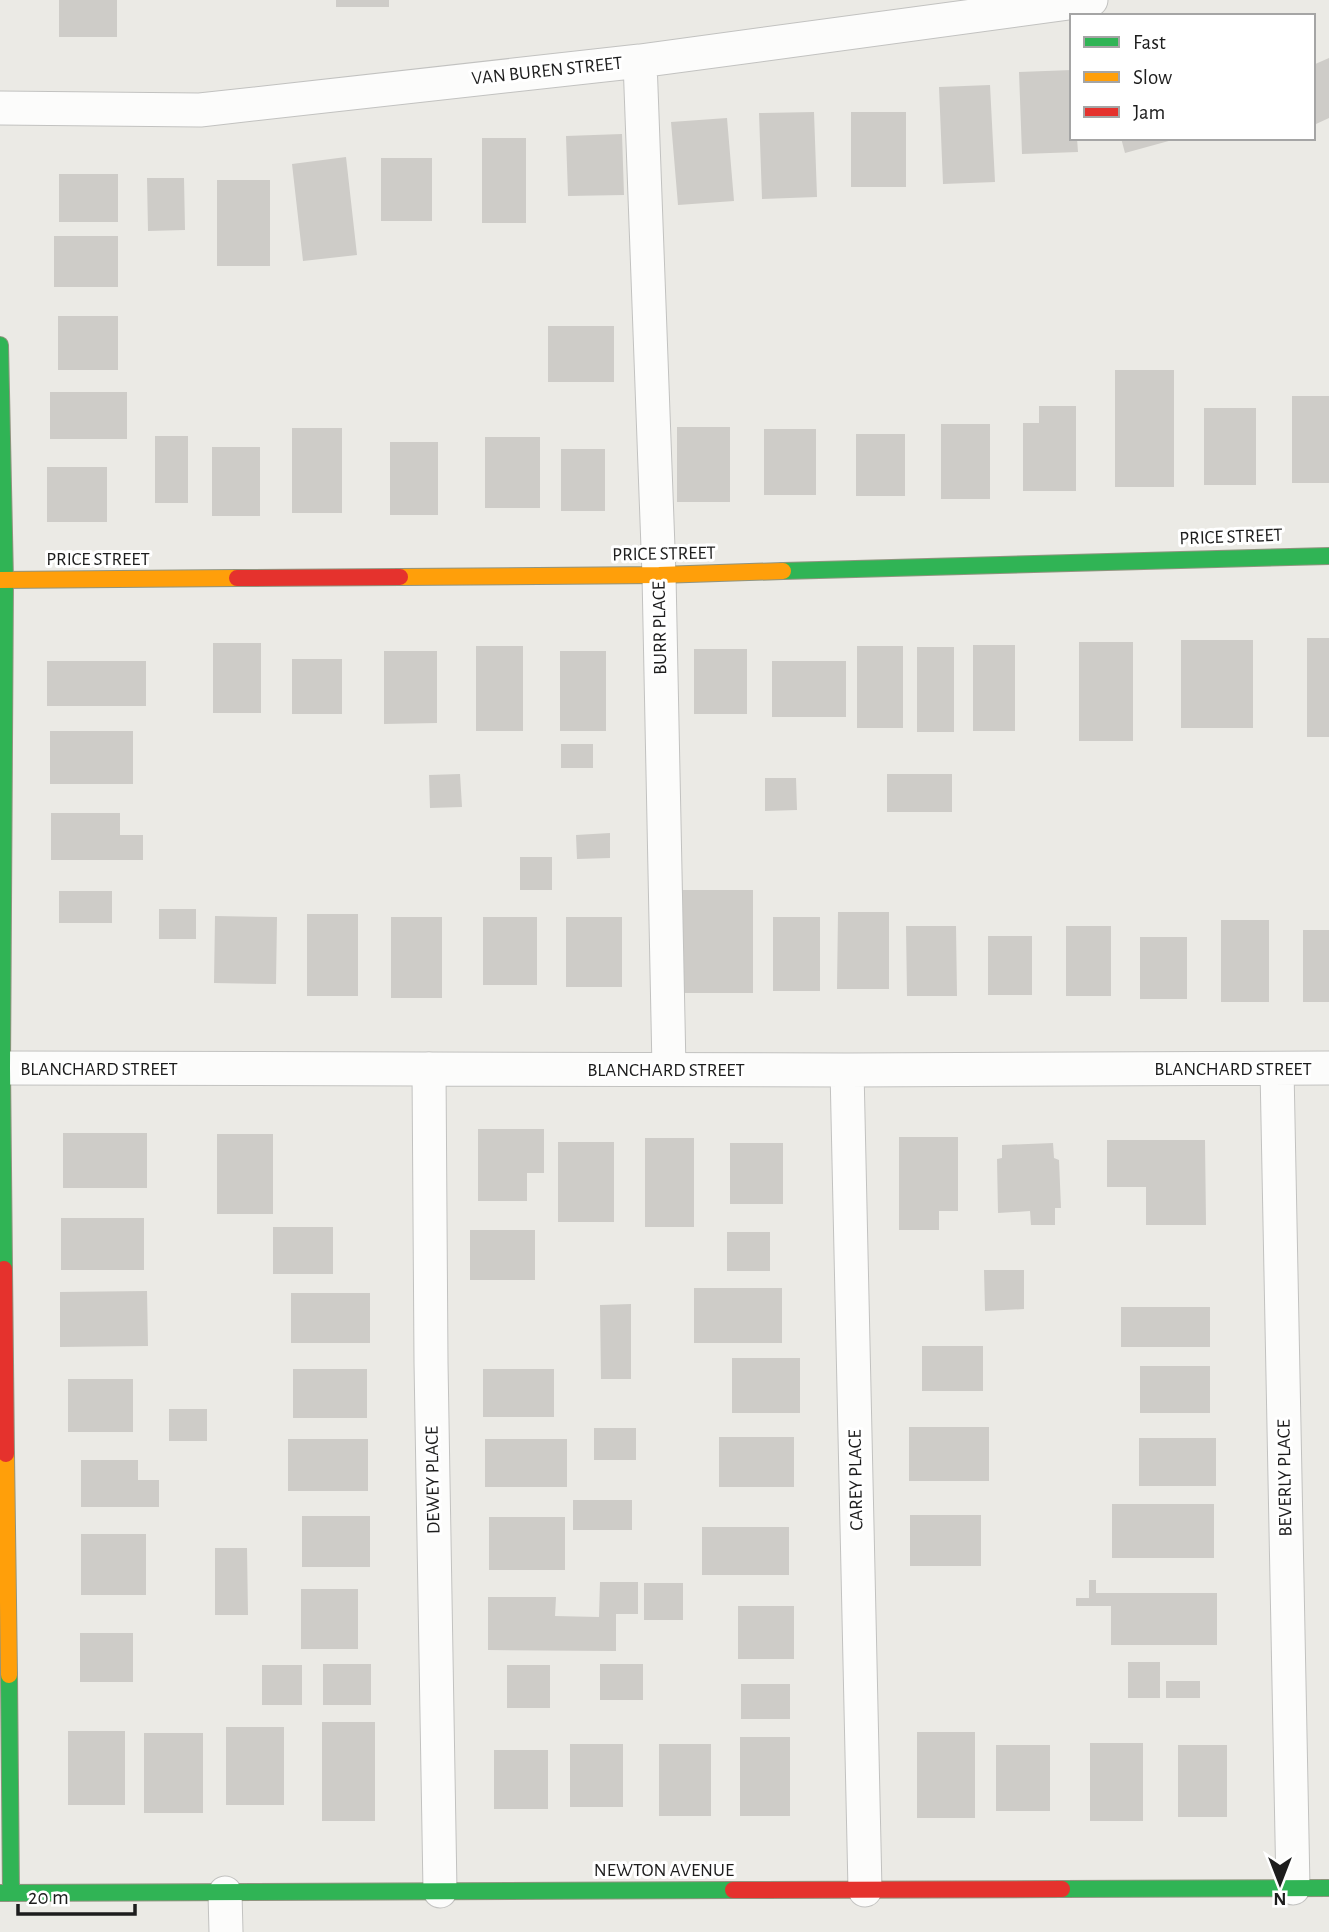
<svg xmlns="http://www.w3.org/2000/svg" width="1329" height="1932" font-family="'Alegreya Sans',sans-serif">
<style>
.building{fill:#ceccc8}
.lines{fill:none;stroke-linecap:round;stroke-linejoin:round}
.street-casing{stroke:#c2c2c0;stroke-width:35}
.fast-casing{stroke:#90947f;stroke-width:18}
.slow-casing{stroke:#90947f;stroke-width:18}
.jam-casing{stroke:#90947f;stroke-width:18}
.street{stroke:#fcfcfb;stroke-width:33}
.fast{stroke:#30b455;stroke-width:16}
.slow{stroke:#ff9f0a;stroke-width:16}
.jam{stroke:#e5322d;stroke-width:16}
.labels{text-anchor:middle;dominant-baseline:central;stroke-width:6;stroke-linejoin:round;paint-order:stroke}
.street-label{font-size:19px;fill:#1d1d1d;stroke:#fff}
</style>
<rect width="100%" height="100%" fill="#ebeae5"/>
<path class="building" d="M 59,0 L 117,0 L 117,37 L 59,37 Z
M 336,0 L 389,0 L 389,7 L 336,7 Z
M 1329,58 L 1329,118 L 1316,124 L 1313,118 L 1313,65 Z
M 1072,70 L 1072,138 L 1077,138 L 1078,152 L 1022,154 L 1019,72 Z
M 990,85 L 995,182 L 943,184 L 939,87 Z
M 814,112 L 817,197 L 762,199 L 759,113 Z
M 851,112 L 906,112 L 906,187 L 851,187 Z
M 727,118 L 734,201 L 678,205 L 671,122 Z
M 622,134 L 624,195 L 568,196 L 566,136 Z
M 482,138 L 526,138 L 526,223 L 482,223 Z
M 1121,138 L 1176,138 L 1176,139 L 1125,153 Z
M 346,157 L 357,255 L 303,261 L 292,164 Z
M 381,158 L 432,158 L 432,221 L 381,221 Z
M 59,174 L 118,174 L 118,222 L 59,222 Z
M 147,178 L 184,178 L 185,230 L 148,231 Z
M 217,180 L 270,180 L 270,266 L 217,266 Z
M 54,236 L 118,236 L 118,287 L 54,287 Z
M 58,316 L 118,316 L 118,370 L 58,370 Z
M 548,326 L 614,326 L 614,382 L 548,382 Z
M 1115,370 L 1174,370 L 1174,487 L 1115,487 Z
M 50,392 L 127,392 L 127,439 L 50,439 Z
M 1292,396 L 1329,396 L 1329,483 L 1292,483 Z
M 1039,406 L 1076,406 L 1076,491 L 1023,491 L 1023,423 L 1039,423 Z
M 1204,408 L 1256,408 L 1256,485 L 1204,485 Z
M 941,424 L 990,424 L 990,499 L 941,499 Z
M 677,427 L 730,427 L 730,502 L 677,502 Z
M 292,428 L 342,428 L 342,513 L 292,513 Z
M 764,429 L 816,429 L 816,495 L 764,495 Z
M 856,434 L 905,434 L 905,496 L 856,496 Z
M 155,436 L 188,436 L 188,503 L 155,503 Z
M 485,437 L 540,437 L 540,508 L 485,508 Z
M 390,442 L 438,442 L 438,515 L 390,515 Z
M 212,447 L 260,447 L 260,516 L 212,516 Z
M 561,449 L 605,449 L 605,511 L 561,511 Z
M 47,467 L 107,467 L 107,522 L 47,522 Z
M 1307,638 L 1329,638 L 1329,737 L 1307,737 Z
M 1181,640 L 1253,640 L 1253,728 L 1181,728 Z
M 1079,642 L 1133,642 L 1133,741 L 1079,741 Z
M 213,643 L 261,643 L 261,713 L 213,713 Z
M 973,645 L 1015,645 L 1015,731 L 973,731 Z
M 476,646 L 523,646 L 523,731 L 476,731 Z
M 857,646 L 903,646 L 903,728 L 857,728 Z
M 917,647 L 954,647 L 954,732 L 917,732 Z
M 694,649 L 747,649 L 747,714 L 694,714 Z
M 384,651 L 437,651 L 437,723 L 384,724 Z
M 560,651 L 606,651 L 606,731 L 560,731 Z
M 292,659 L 342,659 L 342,714 L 292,714 Z
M 47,661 L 146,661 L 146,706 L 47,706 Z
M 772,661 L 846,661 L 846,717 L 772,717 Z
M 50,731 L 133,731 L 133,784 L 50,784 Z
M 561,744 L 593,744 L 593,768 L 561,768 Z
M 460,774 L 462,807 L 430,808 L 429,775 Z
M 887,774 L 952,774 L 952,812 L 887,812 Z
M 765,778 L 796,778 L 797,810 L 765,811 Z
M 51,813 L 120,813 L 120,835 L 143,835 L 143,860 L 51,860 Z
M 610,833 L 610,858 L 577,859 L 576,835 Z
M 520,857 L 552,857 L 552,890 L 520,890 Z
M 681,890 L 753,890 L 753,993 L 681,993 Z
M 59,891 L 112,891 L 112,923 L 59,923 Z
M 159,909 L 196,909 L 196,939 L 159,939 Z
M 838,912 L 889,912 L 889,989 L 837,989 Z
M 307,914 L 358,914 L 358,996 L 307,996 Z
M 215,916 L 277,917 L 276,984 L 214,983 Z
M 391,917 L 442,917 L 442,998 L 391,998 Z
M 483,917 L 537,917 L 537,985 L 483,985 Z
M 566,917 L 622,917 L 622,987 L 566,987 Z
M 773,917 L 820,917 L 820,991 L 773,991 Z
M 1221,920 L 1269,920 L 1269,1002 L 1221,1002 Z
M 906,926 L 956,926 L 957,996 L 907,996 Z
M 1066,926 L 1111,926 L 1111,996 L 1066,996 Z
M 1303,930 L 1329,930 L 1329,1002 L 1303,1002 Z
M 988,936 L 1032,936 L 1032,995 L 988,995 Z
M 1140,937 L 1187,937 L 1187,999 L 1140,999 Z
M 478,1129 L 544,1129 L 544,1173 L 527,1173 L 527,1201 L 478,1201 Z
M 63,1133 L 147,1133 L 147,1188 L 63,1188 Z
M 217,1134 L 273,1134 L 273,1214 L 217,1214 Z
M 899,1137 L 958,1137 L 958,1211 L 939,1211 L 939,1230 L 899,1230 Z
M 645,1138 L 694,1138 L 694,1227 L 645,1227 Z
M 1107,1140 L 1205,1140 L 1206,1225 L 1146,1225 L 1146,1187 L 1107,1187 Z
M 558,1142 L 614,1142 L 614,1222 L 558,1222 Z
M 730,1143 L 783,1143 L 783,1204 L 730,1204 Z
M 1053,1143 L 1054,1158 L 1059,1160 L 1061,1208 L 1055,1208 L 1055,1225 L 1031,1225 L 1030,1211 L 998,1213 L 997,1159 L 1002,1158 L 1002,1145 Z
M 61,1218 L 144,1218 L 144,1270 L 61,1270 Z
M 273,1227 L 333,1227 L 333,1274 L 273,1274 Z
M 470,1230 L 535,1230 L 535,1280 L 470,1280 Z
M 727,1232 L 770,1232 L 770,1271 L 727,1271 Z
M 984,1270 L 1024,1270 L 1024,1309 L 985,1311 Z
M 694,1288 L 782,1288 L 782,1343 L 694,1343 Z
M 147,1291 L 148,1346 L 60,1347 L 60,1292 Z
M 291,1293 L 370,1293 L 370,1343 L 291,1343 Z
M 631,1304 L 631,1379 L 601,1379 L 600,1305 Z
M 1121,1307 L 1210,1307 L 1210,1347 L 1121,1347 Z
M 922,1346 L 983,1346 L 983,1391 L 922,1391 Z
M 732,1358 L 800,1358 L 800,1413 L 732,1413 Z
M 1140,1366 L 1210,1366 L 1210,1413 L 1140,1413 Z
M 293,1369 L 367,1369 L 367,1418 L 293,1418 Z
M 483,1369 L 554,1369 L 554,1417 L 483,1417 Z
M 68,1379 L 133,1379 L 133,1432 L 68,1432 Z
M 169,1409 L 207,1409 L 207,1441 L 169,1441 Z
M 909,1427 L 989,1427 L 989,1481 L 909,1481 Z
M 594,1428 L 636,1428 L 636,1460 L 594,1460 Z
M 719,1437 L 794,1437 L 794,1487 L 719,1487 Z
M 1139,1438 L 1216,1438 L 1216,1486 L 1139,1486 Z
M 288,1439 L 368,1439 L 368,1491 L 288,1491 Z
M 485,1439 L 567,1439 L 567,1487 L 485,1487 Z
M 81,1460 L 138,1460 L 138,1480 L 159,1480 L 159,1507 L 81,1507 Z
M 573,1500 L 632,1500 L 632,1530 L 573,1530 Z
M 1112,1504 L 1214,1504 L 1214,1558 L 1112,1558 Z
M 910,1515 L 981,1515 L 981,1566 L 910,1566 Z
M 302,1516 L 370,1516 L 370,1567 L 302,1567 Z
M 489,1517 L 565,1517 L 565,1570 L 489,1570 Z
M 702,1527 L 789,1527 L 789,1575 L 702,1575 Z
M 81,1534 L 146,1534 L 146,1595 L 81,1595 Z
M 215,1548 L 247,1548 L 248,1615 L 215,1615 Z
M 1089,1580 L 1096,1580 L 1096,1593 L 1217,1593 L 1217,1645 L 1111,1645 L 1111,1606 L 1076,1606 L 1076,1598 L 1089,1598 Z
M 600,1582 L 638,1582 L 638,1614 L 616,1614 L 616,1651 L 488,1650 L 488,1597 L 556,1597 L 555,1616 L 599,1617 Z
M 644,1583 L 683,1583 L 683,1620 L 644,1620 Z
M 301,1589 L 358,1589 L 358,1649 L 301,1649 Z
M 738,1606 L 794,1606 L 794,1659 L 738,1659 Z
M 80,1633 L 133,1633 L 133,1682 L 80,1682 Z
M 1128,1662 L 1160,1662 L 1160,1698 L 1128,1698 Z
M 323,1664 L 371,1664 L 371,1705 L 323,1705 Z
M 600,1664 L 643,1664 L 643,1700 L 600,1700 Z
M 262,1665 L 302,1665 L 302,1705 L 262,1705 Z
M 507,1665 L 550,1665 L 550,1708 L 507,1708 Z
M 1166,1681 L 1200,1681 L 1200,1698 L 1166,1698 Z
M 741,1684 L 790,1684 L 790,1719 L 741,1719 Z
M 322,1722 L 375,1722 L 375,1821 L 322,1821 Z
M 226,1727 L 284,1727 L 284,1805 L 226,1805 Z
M 68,1731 L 125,1731 L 125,1805 L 68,1805 Z
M 917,1732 L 975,1732 L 975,1818 L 917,1818 Z
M 144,1733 L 203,1733 L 203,1813 L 144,1813 Z
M 740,1737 L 790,1737 L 790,1816 L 740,1816 Z
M 1090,1743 L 1143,1743 L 1143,1821 L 1090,1821 Z
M 570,1744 L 623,1744 L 623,1807 L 570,1807 Z
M 659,1744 L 711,1744 L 711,1816 L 659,1816 Z
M 996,1745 L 1050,1745 L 1050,1811 L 996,1811 Z
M 1178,1745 L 1227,1745 L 1227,1817 L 1178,1817 Z
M 494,1750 L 548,1750 L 548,1809 L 494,1809 Z"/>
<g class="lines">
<defs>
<path id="street" d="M 640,61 L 659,575 L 669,1069
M 0,108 L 200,110 L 640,61 L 1091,0
M 2,1068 L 847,1070 L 1329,1068
M 429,1069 L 431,1362 L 440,1891
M 1277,1069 L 1293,1888
M 847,1070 L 865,1890
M 225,1893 L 226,1932"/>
<path id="fast" d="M 0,345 L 5,580 L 2,1068 L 4,1269
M 783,571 L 1329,556
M 9,1675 L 11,1893
M 1062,1889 L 1329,1888
M 0,1893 L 733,1890"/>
<path id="slow" d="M 400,577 L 659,575 L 783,571
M 0,580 L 237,578
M 6,1454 L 9,1675"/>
<path id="jam" d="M 237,578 L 400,577
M 4,1269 L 6,1454
M 733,1890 L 1062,1889"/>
</defs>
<use href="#street" class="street-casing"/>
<use href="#fast" class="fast-casing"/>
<use href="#slow" class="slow-casing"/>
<use href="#jam" class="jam-casing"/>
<use href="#street" class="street"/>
<use href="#fast" class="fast"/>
<use href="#slow" class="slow"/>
<use href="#jam" class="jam"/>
</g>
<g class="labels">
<g class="street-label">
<text transform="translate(547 71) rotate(-6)">VAN BUREN STREET</text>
<text transform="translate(1231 537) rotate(-2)">PRICE STREET</text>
<text transform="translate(664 554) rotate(-1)">PRICE STREET</text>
<text x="98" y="559">PRICE STREET</text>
<text transform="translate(660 628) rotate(-91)">BURR PLACE</text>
<text x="99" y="1069">BLANCHARD STREET</text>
<text x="1233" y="1069">BLANCHARD STREET</text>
<text x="666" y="1070">BLANCHARD STREET</text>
<text transform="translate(1285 1478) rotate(-91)">BEVERLY PLACE</text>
<text transform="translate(433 1480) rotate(-91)">DEWEY PLACE</text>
<text transform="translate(856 1480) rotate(-91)">CAREY PLACE</text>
<text x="664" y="1870">NEWTON AVENUE</text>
</g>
</g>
<rect x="1070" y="14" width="245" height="126" fill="#ffffff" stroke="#a5a5a5" stroke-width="2"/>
<rect x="1084" y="37" width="35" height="10" fill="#30b455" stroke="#a5a5a5" stroke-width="2"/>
<text x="1133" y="49" font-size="21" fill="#1d1d1d">Fast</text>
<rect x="1084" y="72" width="35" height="10" fill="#ff9f0a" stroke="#a5a5a5" stroke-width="2"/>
<text x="1133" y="84" font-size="21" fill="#1d1d1d">Slow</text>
<rect x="1084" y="107" width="35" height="10" fill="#e5322d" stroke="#a5a5a5" stroke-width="2"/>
<text x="1133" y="119" font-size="21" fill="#1d1d1d">Jam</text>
<g transform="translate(1280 1883) rotate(180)" stroke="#ffffff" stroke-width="5" paint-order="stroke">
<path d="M0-5L12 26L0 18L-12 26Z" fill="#1d1d1d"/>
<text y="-10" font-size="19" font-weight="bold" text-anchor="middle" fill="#1d1d1d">N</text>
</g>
<path d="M18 1904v10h117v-10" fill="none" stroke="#1d1d1d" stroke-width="3.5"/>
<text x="28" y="1904" font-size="21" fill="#1d1d1d" stroke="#ffffff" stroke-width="5" paint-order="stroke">20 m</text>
</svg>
